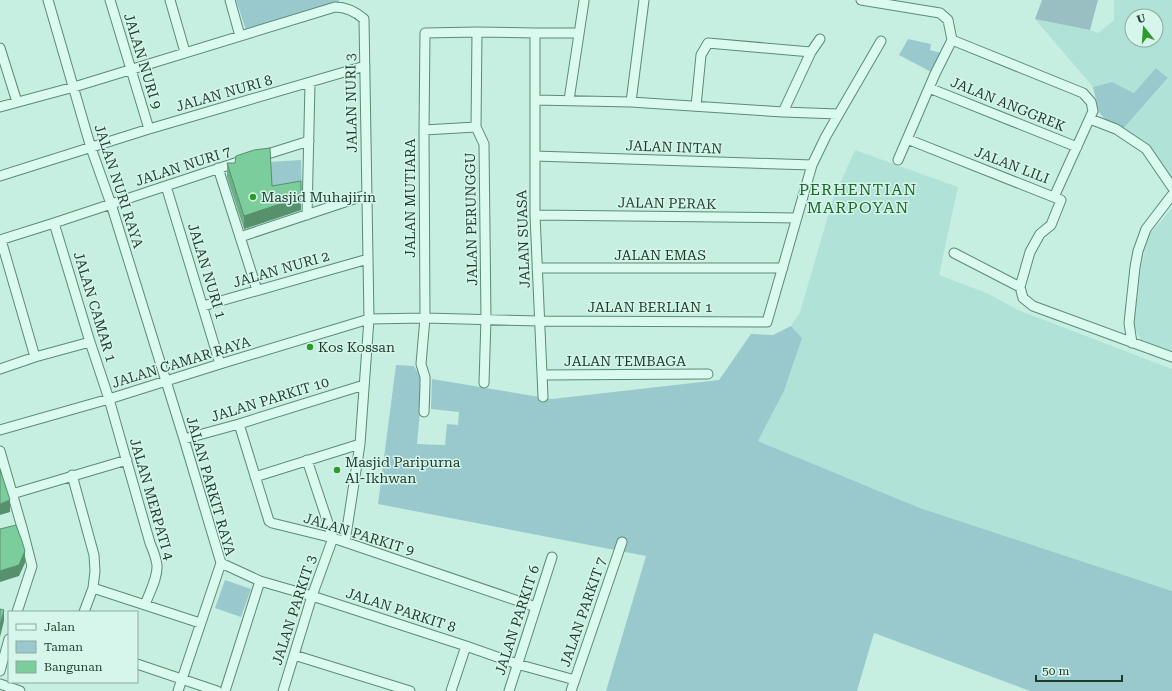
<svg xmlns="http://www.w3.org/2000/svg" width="1172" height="691" font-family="'Roboto Serif',serif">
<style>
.farmland{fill:#b1e2d8;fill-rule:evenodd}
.green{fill:#9ac9cd}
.cemetery{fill:#99bfc2}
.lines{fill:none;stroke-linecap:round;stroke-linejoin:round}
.street-casing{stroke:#5c8b73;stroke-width:11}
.street{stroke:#daf9ef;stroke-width:9}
.wall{fill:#6bb086}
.shaded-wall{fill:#57906d}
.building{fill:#7ccd9c;stroke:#57906d}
.poi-dot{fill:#2f9a2b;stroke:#d6f6ec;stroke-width:1.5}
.labels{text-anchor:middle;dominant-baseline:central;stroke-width:3;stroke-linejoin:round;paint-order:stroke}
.street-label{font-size:14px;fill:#1f3b2c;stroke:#d6f6ec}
.poi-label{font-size:14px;fill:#1f3b2c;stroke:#d6f6ec;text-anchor:start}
.quarter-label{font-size:16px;letter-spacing:1px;fill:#1e682c;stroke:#d6f6ec}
</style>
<rect width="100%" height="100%" fill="#c6efe2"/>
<path class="farmland" d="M 1114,0 L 1172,0 L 1172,184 L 1123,129 L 1168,79 L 1134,93 L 1112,82 L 1093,87 L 1035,19 L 1090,30 L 1098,33 L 1114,20 ZM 1132,16 L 1156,16 L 1156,40 L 1132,40 Z
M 855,150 L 958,187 L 939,275 L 989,294 L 1018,310 L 1172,369 L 1172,591 L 920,508 L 758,441 L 784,391 L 802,338 L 791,326 L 800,312 L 833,199 Z
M 1172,208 L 1172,352 L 1142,342 L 1133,325 L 1141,264 L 1149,235 Z"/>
<path class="green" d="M 236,0 L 339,0 L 339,4 L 247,33 Z
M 908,39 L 931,44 L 930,50 L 945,54 L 935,74 L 899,55 Z
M 1156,68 L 1168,78 L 1123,129 L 1107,122 L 1099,112 L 1093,87 L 1112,82 L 1134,93 Z
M 301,160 L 302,195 L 272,199 L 270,162 Z
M 791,326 L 802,338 L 784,391 L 758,441 L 920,508 L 1172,591 L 1172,691 L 1030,691 L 874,633 L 857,691 L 606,691 L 646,556 L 378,504 L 396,365 L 414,366 L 421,378 L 422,390 L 417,444 L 445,445 L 447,424 L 458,425 L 459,412 L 431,409 L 432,379 L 552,399 L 719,380 L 751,334 L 773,335 Z
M 225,580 L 251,589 L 241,617 L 215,608 Z"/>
<path class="cemetery" d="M 1042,0 L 1098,0 L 1090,30 L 1035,19 Z"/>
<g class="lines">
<defs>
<path id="street" d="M 48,0 L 91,148 L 111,204 L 184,439 L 221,563 L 178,691
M 110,0 L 149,129
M 170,0 L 185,52
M 230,0 L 240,36
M 861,0 L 940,13 L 948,20 L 952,40 L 935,74 L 898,160
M 477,32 L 476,127 L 484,144 L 486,319 L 484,383
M 535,33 L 579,33
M 952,40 L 1083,93 L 1091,102 L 1093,111 L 1054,197
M 0,48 L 17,102
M 929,88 L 1077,147
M 569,100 L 584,1
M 631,102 L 644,0
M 696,106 L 701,55 L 708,43 L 811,52
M 0,107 L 74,87 L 335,7 C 346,7 356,12 364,19 L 369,319 L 360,444 L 345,542
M 783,112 L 811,52 L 820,39
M 1090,119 L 1116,129 L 1146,149 L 1172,187
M 424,130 L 425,33 L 477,32 L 535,33 L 535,100
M 907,139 L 1061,200 L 1051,225 L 1040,234 L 1030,252 L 1020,287 L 1023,298 L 1033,306 L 1172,357
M 535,156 L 812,165
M 258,157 L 309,141
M 218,168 L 257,290
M 0,176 L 149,129 L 365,66
M 166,186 L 220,364
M 307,215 L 310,83
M 535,215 L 797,218
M 54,223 L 90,342 L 109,399 L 150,543 C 153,550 156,558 157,565 C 158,578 149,593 145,605
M 240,237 L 366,195
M 0,240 L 54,223 L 238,162
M 1,240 L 35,357
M 954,253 L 1020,287
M 537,268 L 783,268
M 203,306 L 368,259
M 1132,343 L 1129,323 L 1135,267 L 1138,251 L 1146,229 L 1172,195
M 0,369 L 35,357 L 90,342
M 542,375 L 708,374
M 543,397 L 535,215 L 535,100 L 631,102 L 783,112 L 838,114
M 424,412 L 425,384 L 425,377 L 421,364 L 425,318 L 424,130 L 476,127
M 239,424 L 269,521 L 272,523 L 333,538 L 536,607
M 0,430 L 109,399 L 220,364 L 369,319 L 425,318 L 540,321 L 767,322 L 812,165 L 826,136 L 881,41
M 184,439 L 239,424 L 364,385
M 0,451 L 23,531 L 32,566 L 17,612
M 72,475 L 94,555 L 95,571 L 93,588 L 84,612
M 255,477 L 360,444
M 12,494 L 127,460
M 221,563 L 260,581 L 312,596 L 466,646 L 517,664 L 575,680
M 93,588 L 200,623
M 294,655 L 410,691
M 137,664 L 217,691
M 0,671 L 9,639
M 0,684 L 20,691
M 225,691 L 260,581
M 283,691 L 312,596 L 333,538 L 307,460
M 451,691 L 466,646
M 509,691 L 552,557
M 571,691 L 622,542"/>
</defs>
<use href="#street" class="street-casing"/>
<use href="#street" class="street"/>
</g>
<path class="wall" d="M 227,163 L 272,186 L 301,210 L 244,229 L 227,177 Z"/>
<path class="shaded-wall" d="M 301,181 L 301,210 L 244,229 L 244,216 Z
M 10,500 L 10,512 L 0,515 L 0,504 Z
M 25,551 L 25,563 L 19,576 L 0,582 L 0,571 Z
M 4,610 L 4,621 L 0,637 L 0,625 Z"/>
<path class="building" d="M 270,148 L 272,186 L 301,181 L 301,197 L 244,216 L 227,163 L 235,163 L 236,156 L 254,150 Z
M 0,469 L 10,500 L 0,504 Z
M 16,525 L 22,541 L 25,551 L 19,565 L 0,571 L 0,529 Z
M 0,609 L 4,610 L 0,625 Z"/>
<g class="poi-dot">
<circle cx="253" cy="197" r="4"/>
<circle cx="310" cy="347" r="4"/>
<circle cx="337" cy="470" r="4"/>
</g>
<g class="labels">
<g class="street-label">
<text transform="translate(143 61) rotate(73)">JALAN NURI 9</text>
<text transform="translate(224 93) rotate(-16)">JALAN NURI 8</text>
<text transform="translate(351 103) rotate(-91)">JALAN NURI 3</text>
<text transform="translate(1008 104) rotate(22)">JALAN ANGGREK</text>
<text transform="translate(674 147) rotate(2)">JALAN INTAN</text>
<text transform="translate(1012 165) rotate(21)">JALAN LILI</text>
<text transform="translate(183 166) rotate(-18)">JALAN NURI 7</text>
<text transform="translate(119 186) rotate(72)">JALAN NURI RAYA</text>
<text transform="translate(410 198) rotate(-90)">JALAN MUTIARA</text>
<text transform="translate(667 203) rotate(1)">JALAN PERAK</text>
<text transform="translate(471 219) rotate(-91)">JALAN PERUNGGU</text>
<text transform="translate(523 239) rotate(-92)">JALAN SUASA</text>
<text x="660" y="255">JALAN EMAS</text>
<text transform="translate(281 269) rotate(-16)">JALAN NURI 2</text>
<text transform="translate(207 271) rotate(73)">JALAN NURI 1</text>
<text transform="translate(95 307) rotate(73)">JALAN CAMAR 1</text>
<text x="650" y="307">JALAN BERLIAN 1</text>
<text x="625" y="361">JALAN TEMBAGA</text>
<text transform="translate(181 362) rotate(-17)">JALAN CAMAR RAYA</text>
<text transform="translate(270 399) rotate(-17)">JALAN PARKIT 10</text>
<text transform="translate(211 486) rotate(74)">JALAN PARKIT RAYA</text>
<text transform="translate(152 499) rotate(74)">JALAN MERPATI 4</text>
<text transform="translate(359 534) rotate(17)">JALAN PARKIT 9</text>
<text transform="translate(294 610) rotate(-72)">JALAN PARKIT 3</text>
<text transform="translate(401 610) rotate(18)">JALAN PARKIT 8</text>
<text transform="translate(583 612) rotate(-71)">JALAN PARKIT 7</text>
<text transform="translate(517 620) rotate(-72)">JALAN PARKIT 6</text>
</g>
<g class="poi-label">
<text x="261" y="197">Masjid Muhajirin</text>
<text x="318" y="347">Kos Kossan</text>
<text x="345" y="462">Masjid Paripurna<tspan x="345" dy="16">Al-Ikhwan</tspan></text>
</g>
<g class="quarter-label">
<text x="858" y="189">PERHENTIAN<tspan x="858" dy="18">MARPOYAN</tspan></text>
</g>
</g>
<rect x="8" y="611" width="130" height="72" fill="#d6f6ec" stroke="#8dab9f"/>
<rect x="16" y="624" width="20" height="6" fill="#daf9ef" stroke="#8dab9f"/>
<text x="44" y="631" font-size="12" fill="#1f3b2c">Jalan</text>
<rect x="16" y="641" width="20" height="12" fill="#9ac9cd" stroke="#8dab9f"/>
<text x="44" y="651" font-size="12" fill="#1f3b2c">Taman</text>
<rect x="16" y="661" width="20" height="12" fill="#7ccd9c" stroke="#8dab9f"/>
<text x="44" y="671" font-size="12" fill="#1f3b2c">Bangunan</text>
<g transform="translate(1144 28) rotate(343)"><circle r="19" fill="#d6f6ec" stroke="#8dab9f"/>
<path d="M0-3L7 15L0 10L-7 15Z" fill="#2f9a2b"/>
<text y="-6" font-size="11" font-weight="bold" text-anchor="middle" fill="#1f3b2c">U</text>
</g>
<path d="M1036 675v6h86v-6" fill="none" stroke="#1f3b2c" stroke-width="2"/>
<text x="1042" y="675" font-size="12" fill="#1f3b2c" stroke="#d6f6ec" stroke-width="3" paint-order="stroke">50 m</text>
</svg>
